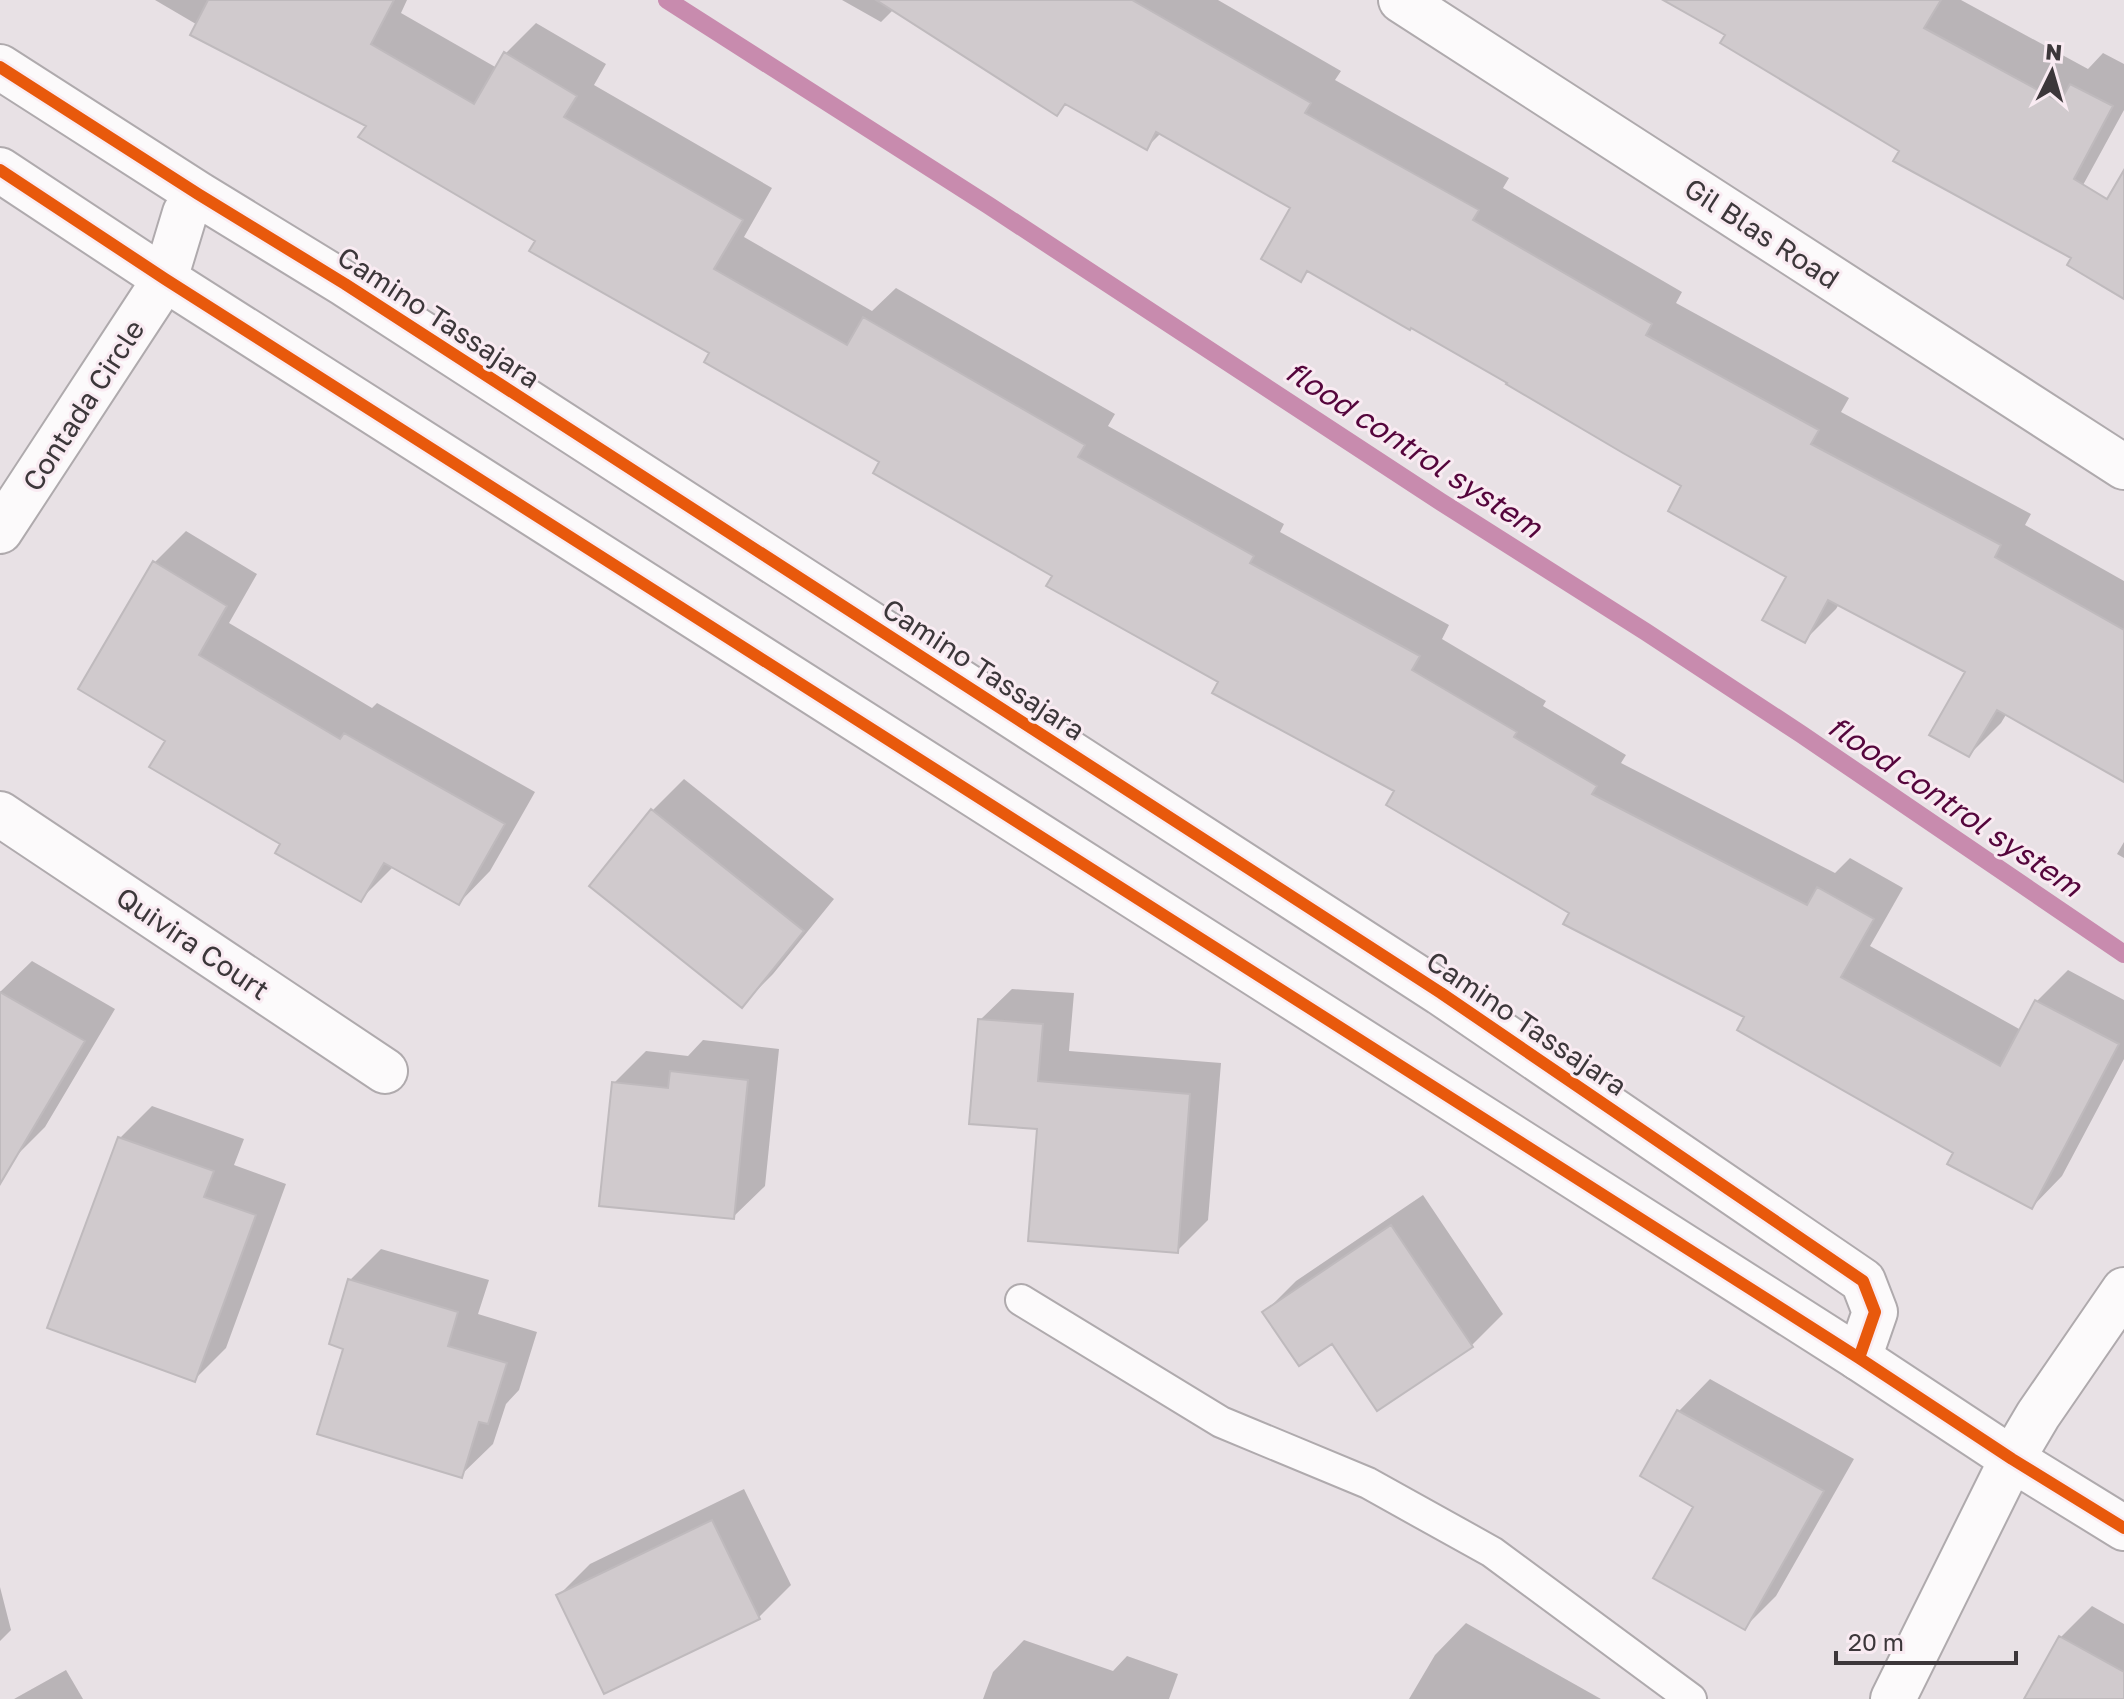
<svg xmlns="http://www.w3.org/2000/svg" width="2124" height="1699" font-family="'Golos Text',sans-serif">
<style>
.shadow{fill:#0003}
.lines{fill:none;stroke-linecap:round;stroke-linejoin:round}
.stream{stroke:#c88bae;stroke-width:18}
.building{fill:#d0cacd;stroke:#bfbabd;stroke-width:2}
.lane-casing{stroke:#afaaad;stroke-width:34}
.street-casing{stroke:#afaaad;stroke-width:48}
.secondary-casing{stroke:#afaaad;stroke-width:48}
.lane{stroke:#fcfafb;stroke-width:30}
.street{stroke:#fcfafb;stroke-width:44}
.secondary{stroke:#fcfafb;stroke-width:44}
.cycleway-casing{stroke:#f9ebf2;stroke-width:17}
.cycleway{stroke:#e8590c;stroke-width:12}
.labels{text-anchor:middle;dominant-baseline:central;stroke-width:6;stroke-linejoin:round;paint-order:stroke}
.street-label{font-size:28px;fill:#3c373a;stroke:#f9ebf2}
.water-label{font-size:30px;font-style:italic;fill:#55053c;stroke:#f9ebf2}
</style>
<rect width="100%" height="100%" fill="#e8e1e5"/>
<path class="shadow" d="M 155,0 L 407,0 L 401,13 L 497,68 L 505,54 L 536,23 L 606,64 L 594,85 L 772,188 L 744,237 L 872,311 L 896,288 L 1115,414 L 1108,426 L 1284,524 L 1280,532 L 1449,625 L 1442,639 L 1546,701 L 1543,706 L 1626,755 L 1621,763 L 1835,873 L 1850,858 L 1903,888 L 1870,946 L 2021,1030 L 2037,1001 L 2068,970 L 2124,1000 L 2124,1059 L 2062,1176 L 2032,1207 L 1956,1153 L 1746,1017 L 1571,913 L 1397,791 L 1220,681 L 711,353 L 538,240 L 368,125 Z
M 842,0 L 1218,0 L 1341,71 L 1335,80 L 1509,178 L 1503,188 L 1682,292 L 1676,303 L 1849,398 L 1841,412 L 2031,514 L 2025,525 L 2124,581 L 2124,779 L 2007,713 L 2001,723 L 1969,755 L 1968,671 L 1839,604 L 1836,609 L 1805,640 L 1788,576 L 1684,485 L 1510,382 L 1309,270 L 1300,279 L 1292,208 L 1161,133 L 1147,147 L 1067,103 L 1057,113 L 894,9 L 881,22 Z
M 1667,0 L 1961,0 L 2088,69 L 2103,53 L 2124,64 L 2124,110 L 2071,207 L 1902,150 L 1728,34 Z
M 186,531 L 257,574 L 229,623 L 372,708 L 377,703 L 535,792 L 490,871 L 459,903 L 392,868 L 361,899 L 283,844 L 168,740 L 155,562 Z
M 684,779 L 834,899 L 773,974 L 742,1005 L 652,811 Z
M 2124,842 L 2124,858 L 2117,854 Z
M 32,961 L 115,1009 L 45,1127 L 13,1159 L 0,1151 L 0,992 Z
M 1012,989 L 1074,993 L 1069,1051 L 1221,1063 L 1208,1220 L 1177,1251 L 1039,1127 L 980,1020 Z
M 703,1040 L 779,1049 L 765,1186 L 733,1217 L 614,1083 L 646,1051 L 688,1056 Z
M 152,1106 L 244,1139 L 234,1165 L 286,1184 L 226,1348 L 195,1379 L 94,1207 L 120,1138 Z
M 1423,1195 L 1503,1314 L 1472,1345 L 1378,1408 L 1332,1341 L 1264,1313 L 1296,1281 Z
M 381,1249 L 489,1280 L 478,1314 L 537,1332 L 519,1390 L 506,1404 L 493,1444 L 461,1475 L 350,1280 Z
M 1710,1379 L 1854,1459 L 1776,1596 L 1745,1627 L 1696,1506 L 1643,1475 L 1679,1411 Z
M 744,1489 L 791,1585 L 759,1617 L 605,1691 L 559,1595 L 590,1564 Z
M 0,1587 L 11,1630 L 0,1641 Z
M 2092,1606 L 2124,1624 L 2124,1699 L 2026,1699 L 2060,1638 Z
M 1466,1623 L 1601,1699 L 1409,1699 L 1435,1655 Z
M 1024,1640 L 1113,1671 L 1127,1656 L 1178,1674 L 1169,1699 L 983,1699 L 993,1672 Z
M 66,1670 L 83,1699 L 14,1699 Z"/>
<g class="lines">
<path class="stream" d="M 667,0 L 988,205 L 1441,502 L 1646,632 L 1801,734 L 2124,954"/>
</g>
<path class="building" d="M 208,0 L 394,0 L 371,44 L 474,104 L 504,52 L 577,96 L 564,117 L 743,220 L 714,269 L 847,345 L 863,317 L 1085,445 L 1078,457 L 1254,556 L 1250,563 L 1420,656 L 1412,670 L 1517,732 L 1514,737 L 1597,786 L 1592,794 L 1807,905 L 1817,887 L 1874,919 L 1841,977 L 2000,1066 L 2035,1000 L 2119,1044 L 2032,1209 L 1947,1164 L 1953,1153 L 1737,1030 L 1744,1017 L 1563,924 L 1569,913 L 1386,805 L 1394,791 L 1212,693 L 1218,682 L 1046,586 L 1052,576 L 873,473 L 879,462 L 704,362 L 709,353 L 529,251 L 535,241 L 358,137 L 366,126 L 190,35 Z
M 876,0 L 1132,0 L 1311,103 L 1305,113 L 1479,210 L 1473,220 L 1652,324 L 1646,335 L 1819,430 L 1811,444 L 2001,545 L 1995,557 L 2124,630 L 2124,782 L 1997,710 L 1969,757 L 1929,735 L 1965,672 L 1828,600 L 1805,643 L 1762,620 L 1786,577 L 1668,511 L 1681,486 L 1623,453 L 1506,384 L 1507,383 L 1411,328 L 1410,330 L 1307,271 L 1301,282 L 1261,259 L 1290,208 L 1156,132 L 1147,150 L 1065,104 L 1057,116 Z
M 1663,0 L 1941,0 L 1924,28 L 2060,102 L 2070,84 L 2113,106 L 2074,179 L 2107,199 L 2124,170 L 2124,299 L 2067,265 L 2071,258 L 1893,161 L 1899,151 L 1720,43 L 1725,35 Z
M 153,561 L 227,606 L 199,655 L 340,739 L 344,733 L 505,824 L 459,905 L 384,863 L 361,902 L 275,853 L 280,844 L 149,767 L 165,741 L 78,689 Z
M 651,809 L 804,931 L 742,1008 L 589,886 Z
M 0,992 L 85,1041 L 0,1184 Z
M 978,1019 L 1043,1024 L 1038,1081 L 1190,1094 L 1178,1253 L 1028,1241 L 1037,1129 L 969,1124 Z
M 670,1071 L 748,1080 L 734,1219 L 599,1206 L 612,1082 L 668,1088 Z
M 118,1137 L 214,1171 L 204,1197 L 256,1215 L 195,1382 L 47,1328 Z
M 1391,1225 L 1473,1347 L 1377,1411 L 1332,1344 L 1299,1366 L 1262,1312 Z
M 348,1279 L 458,1312 L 448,1346 L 507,1363 L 488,1424 L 479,1422 L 462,1478 L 317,1434 L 343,1349 L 329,1344 Z
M 1677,1410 L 1824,1491 L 1745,1630 L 1653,1578 L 1693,1507 L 1640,1476 Z
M 712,1520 L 760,1619 L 604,1694 L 556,1595 Z
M 2059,1636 L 2124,1672 L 2124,1699 L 2024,1699 Z"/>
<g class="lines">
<defs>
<path id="lane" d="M 1021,1300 L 1221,1422 L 1368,1483 L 1492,1552 L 1691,1699"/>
<path id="street" d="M 1401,0 L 2124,467
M 0,67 L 198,194 L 345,284 L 1441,993 L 1863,1281 L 1875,1312 L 1859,1358
M 0,531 L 165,279 L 185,213 L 198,194
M 0,814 L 385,1071
M 1893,1699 L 2012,1459 L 2038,1415 L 2124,1290"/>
<path id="secondary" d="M 0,170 L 165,279 L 1859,1358 L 2012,1459 L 2124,1528"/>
</defs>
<use href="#lane" class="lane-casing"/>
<use href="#street" class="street-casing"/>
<use href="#secondary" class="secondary-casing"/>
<use href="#lane" class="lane"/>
<use href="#street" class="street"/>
<use href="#secondary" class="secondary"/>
<defs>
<path id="cycleway" d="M 0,67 L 198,194 L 345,284 L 1441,993 L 1863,1281 L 1875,1312 L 1859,1358
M 0,170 L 165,279 L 1859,1358 L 2012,1459 L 2124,1528"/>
</defs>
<use href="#cycleway" class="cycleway-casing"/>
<use href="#cycleway" class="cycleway"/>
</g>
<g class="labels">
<g class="street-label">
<text transform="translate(1762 233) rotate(33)">Gil Blas Road</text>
<text transform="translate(439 317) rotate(33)">Camino Tassajara</text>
<text transform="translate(83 405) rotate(-57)">Contada Circle</text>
<text transform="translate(984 669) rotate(33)">Camino Tassajara</text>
<text transform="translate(193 943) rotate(34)">Quivira Court</text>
<text transform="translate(1527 1023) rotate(34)">Camino Tassajara</text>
</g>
<g class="water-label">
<text transform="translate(1414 449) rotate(33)">flood control system</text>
<text transform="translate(1955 806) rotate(34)">flood control system</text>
</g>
</g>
<g transform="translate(2052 72) rotate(5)" stroke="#f9ebf2" stroke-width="6" paint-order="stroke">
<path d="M0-6L14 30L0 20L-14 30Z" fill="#3c373a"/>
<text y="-12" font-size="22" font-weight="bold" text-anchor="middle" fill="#3c373a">N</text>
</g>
<path d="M1836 1651v12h180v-12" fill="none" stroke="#3c373a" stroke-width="4"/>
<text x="1848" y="1651" font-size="24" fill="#3c373a" stroke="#f9ebf2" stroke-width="6" paint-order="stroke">20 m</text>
</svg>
